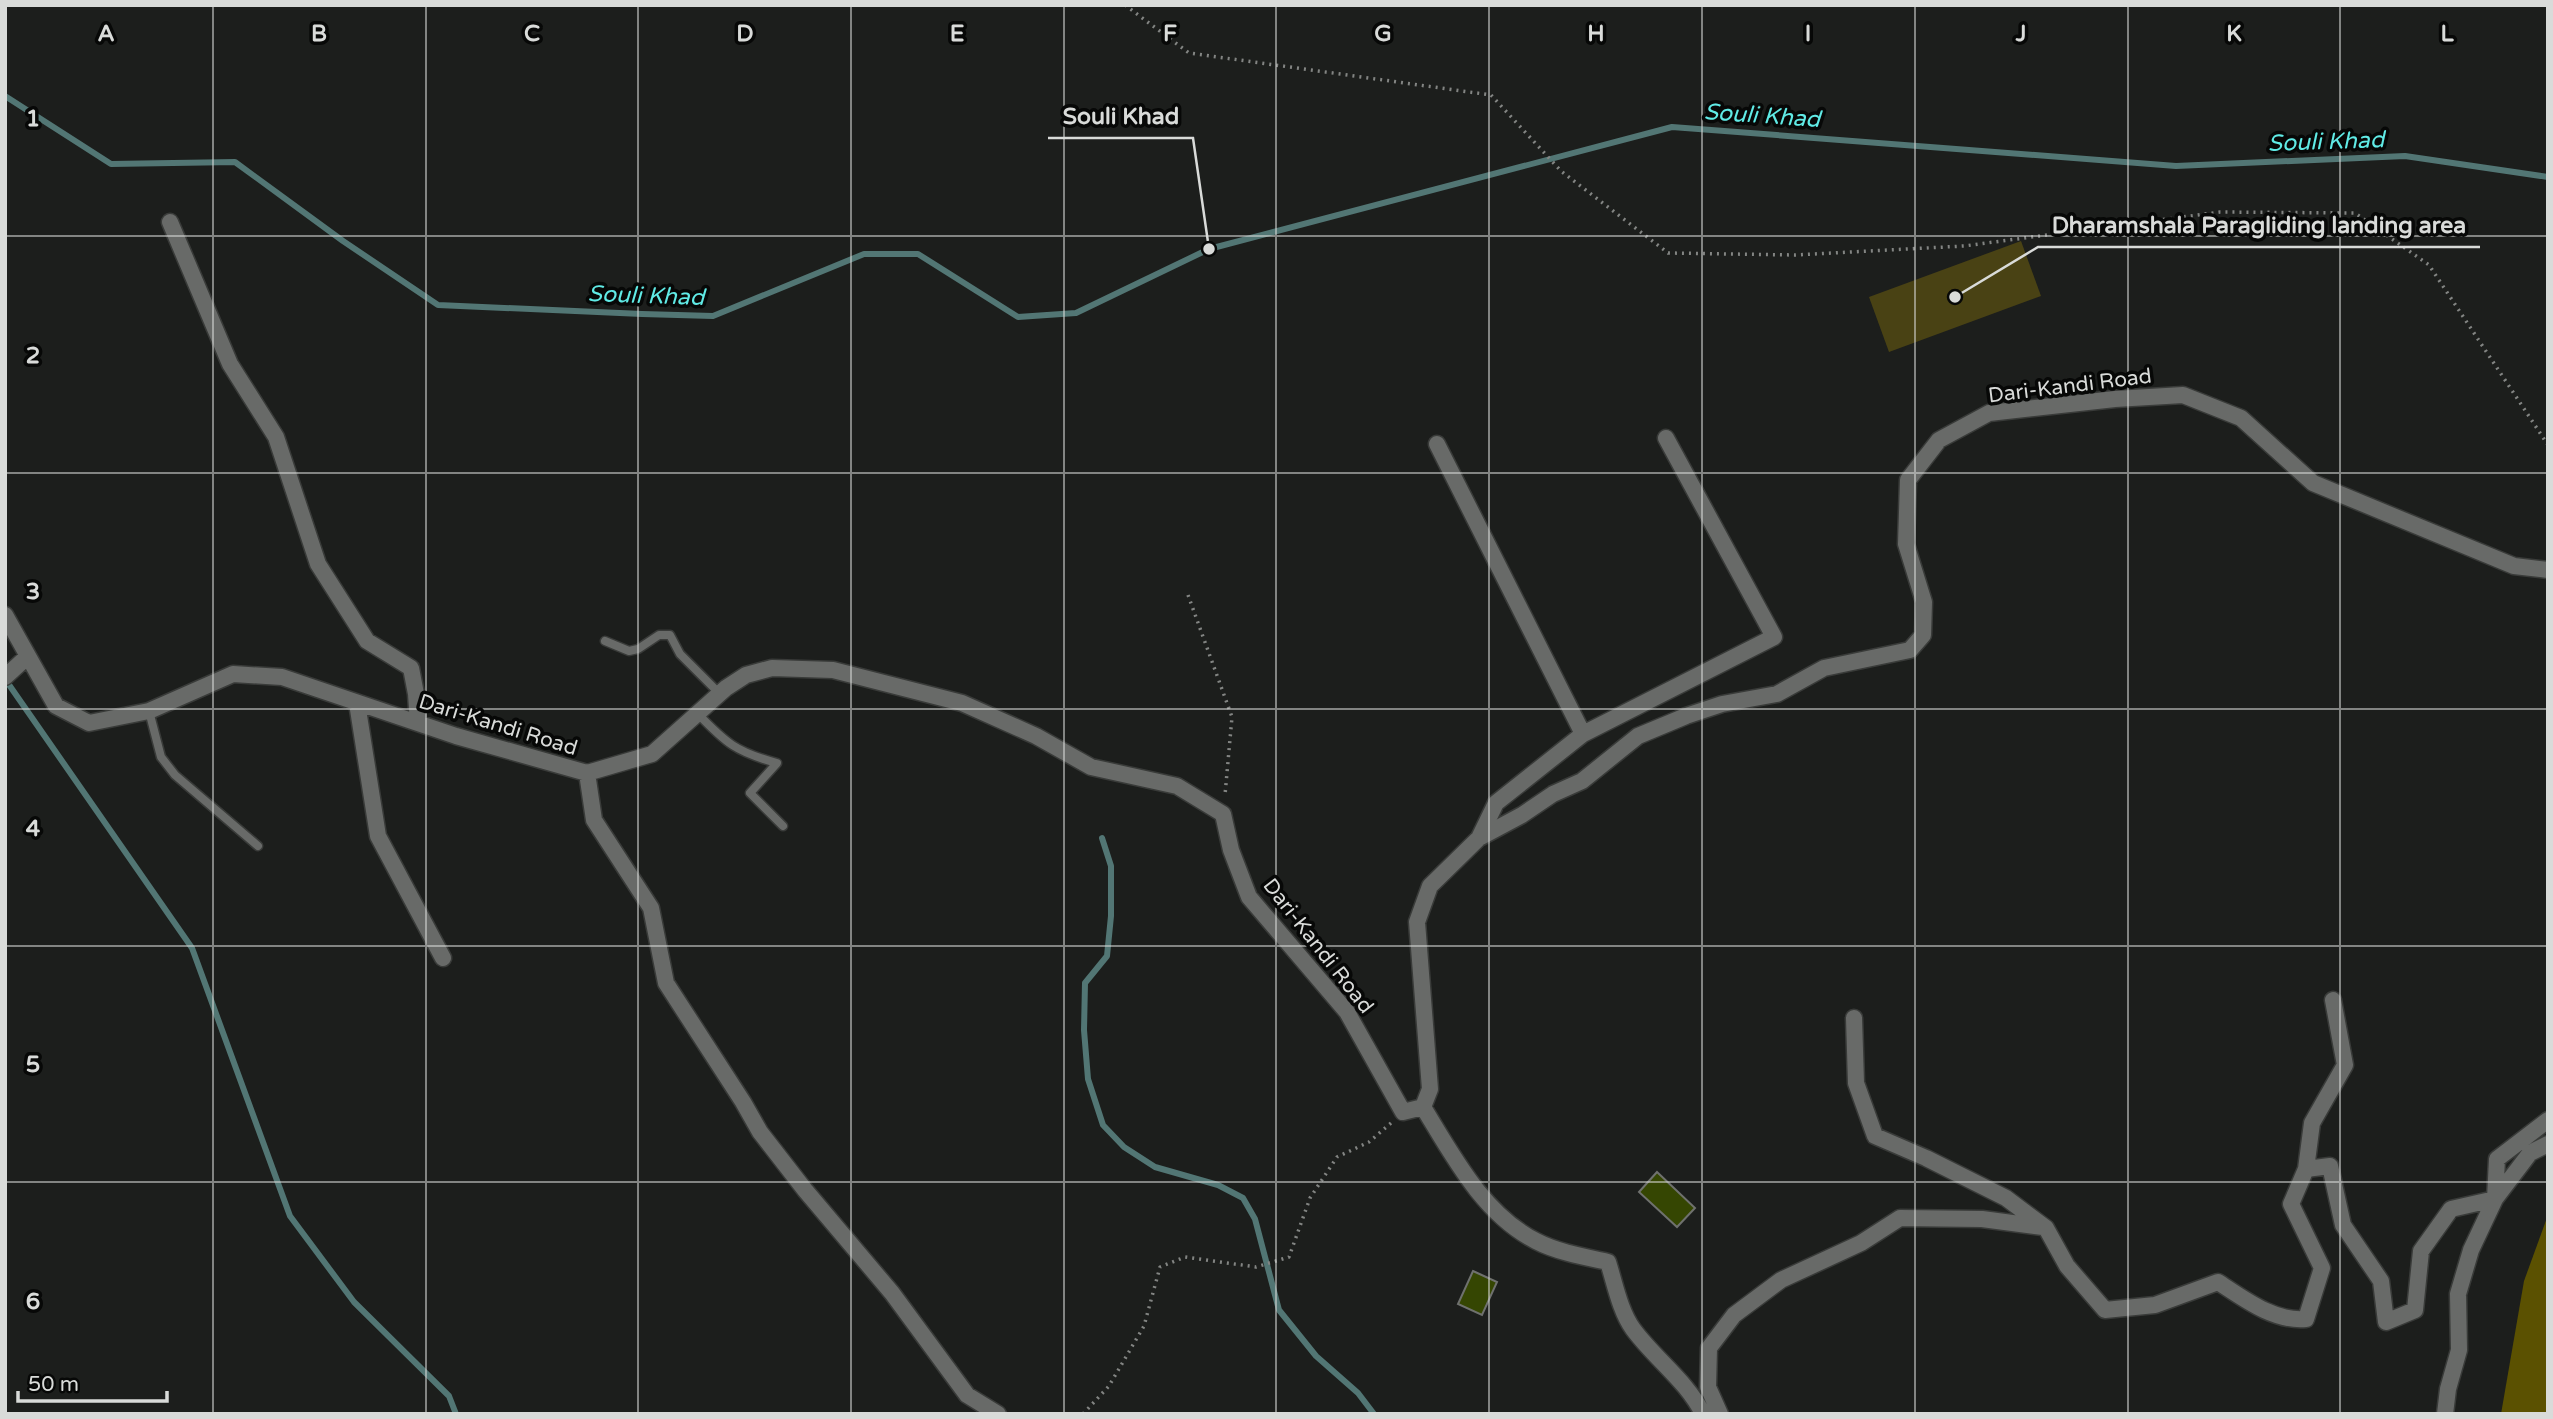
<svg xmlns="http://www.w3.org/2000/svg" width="2553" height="1419" font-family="'Varela Round',sans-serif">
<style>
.green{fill:#494214}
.forest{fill:#5b5101}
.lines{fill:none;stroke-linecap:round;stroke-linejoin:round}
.stream{stroke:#527674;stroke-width:6}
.building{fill:#354602;stroke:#6f716e;stroke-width:2}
.service-casing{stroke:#393b39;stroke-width:11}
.minor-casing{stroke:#393b39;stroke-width:19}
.path{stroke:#838583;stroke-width:3.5;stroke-dasharray:2 5;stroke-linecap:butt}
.service{stroke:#686a68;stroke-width:8}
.minor{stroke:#686a68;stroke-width:16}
.grid{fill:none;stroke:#d9dbd9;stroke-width:2;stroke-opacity:0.55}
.labels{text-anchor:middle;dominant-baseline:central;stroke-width:7;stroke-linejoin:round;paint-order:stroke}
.street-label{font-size:21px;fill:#d9dbd9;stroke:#070807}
.water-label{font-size:23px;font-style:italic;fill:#60ebe6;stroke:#070807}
.grid-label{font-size:23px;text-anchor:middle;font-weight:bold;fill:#d9dbd9;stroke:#070807;stroke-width:7;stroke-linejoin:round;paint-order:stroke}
.leader{fill:none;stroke:#d9dbd9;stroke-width:2.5}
.callout-dot{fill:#d9dbd9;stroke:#070807;stroke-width:2.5}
.callout-label{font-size:23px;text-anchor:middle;font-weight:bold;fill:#d9dbd9;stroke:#070807;stroke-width:7;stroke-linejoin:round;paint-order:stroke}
</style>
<rect width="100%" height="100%" fill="#1c1e1c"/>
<path class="green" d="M 2021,241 L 2041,296 L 1889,352 L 1869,297 Z"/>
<path class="forest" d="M 2548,1215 L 2548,1414 L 2501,1414 L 2524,1281 Z"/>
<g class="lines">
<path class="stream" d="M 5,96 L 111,164 L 235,162 L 343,241 L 438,305 L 642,314 L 713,316 L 864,254 L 918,254 L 1018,317 L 1076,313 L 1209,249 L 1672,127 L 2176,166 L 2405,156 L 2548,177
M 5,679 L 192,948 L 290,1216 L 354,1302 L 449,1396 L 456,1414
M 1102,838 L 1111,866 L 1111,916 L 1107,956 L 1085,983 L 1084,1030 L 1088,1079 L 1103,1125 L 1124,1147 L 1155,1167 L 1218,1185 L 1243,1198 L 1255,1219 L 1279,1310 L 1316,1356 L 1358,1393 L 1374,1414"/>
</g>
<path class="building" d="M 1657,1172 L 1695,1208 L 1677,1227 L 1639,1192 Z
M 1473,1271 L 1497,1282 L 1482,1315 L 1458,1304 Z"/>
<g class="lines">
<defs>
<path id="service" d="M 605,641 L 629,651 L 638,649 L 659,635 L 670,635 L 680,654 L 720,694
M 149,711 L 161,757 L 175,775 L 258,846
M 698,714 C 726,743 736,752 777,763 L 750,793 L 783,826"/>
<path id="minor" d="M 170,222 L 230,364 L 276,437 L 318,564 L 367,641 L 411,668 L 416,694 L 418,723
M 1437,444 L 1583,734 L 1496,803 L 1479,838
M 5,615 L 56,706 L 89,723 L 149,711 L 233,674 L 282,677 L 456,736 L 587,773 L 652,754 L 726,688 L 746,675 L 772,668 L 833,670 L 962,703 L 1036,736 L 1091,767 L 1177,786 L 1223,814 L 1231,850 L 1249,897 L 1347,1012 L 1403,1112 L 1423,1107 L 1430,1089 L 1417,922 L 1430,886 L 1479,838 L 1522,815 L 1553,794 L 1582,781 L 1638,736 L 1686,716 L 1722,704 L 1777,694 L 1824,668 L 1910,650 L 1923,635 L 1924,602 L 1906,544 L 1908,480 L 1939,440 L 1989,413 L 2115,399 L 2183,395 L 2241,418 L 2313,483 L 2514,566 L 2548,570
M 5,677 L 28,656
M 357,703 L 378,836 L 443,958
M 1583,734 L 1774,637 L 1666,438
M 587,773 L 594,820 L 651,908 L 666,983 L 743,1102 L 760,1132 L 805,1190 L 892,1293 L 967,1395 L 998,1414
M 1854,1018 L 1856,1083 L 1875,1136 L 1926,1158 L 2006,1198 L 2046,1228 L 2067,1266 L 2105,1310 L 2155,1305 L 2218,1282 C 2244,1299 2274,1322 2306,1319 L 2322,1268 L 2291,1204 L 2306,1169 L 2330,1166 L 2343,1225 L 2381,1281 L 2386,1322 L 2415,1310 L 2421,1251 L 2451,1209 L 2495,1199 L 2530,1153 L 2548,1144
M 1423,1107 C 1453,1156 1483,1214 1536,1241 C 1557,1252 1585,1257 1608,1262 C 1615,1284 1620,1311 1633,1329 C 1655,1359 1687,1381 1703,1414
M 2306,1169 L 2312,1123 L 2345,1065 L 2333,1000
M 1720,1414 L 1708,1387 L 1709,1348 L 1734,1315 L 1781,1280 L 1861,1243 L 1900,1218 L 1982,1219 L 2043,1227
M 2445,1414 L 2448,1389 L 2459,1350 L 2458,1294 L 2471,1250 L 2495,1199 L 2497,1159 L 2548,1120"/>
</defs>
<use href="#service" class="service-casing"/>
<use href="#minor" class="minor-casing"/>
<path class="path" d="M 1125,5 L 1189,53 L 1491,95 L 1561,171 L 1668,253 L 1795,255 L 1964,246 L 2220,212 L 2355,213 L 2429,265 L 2548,445
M 1188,595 L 1232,717 L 1225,795
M 1083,1414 L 1109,1386 L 1144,1326 L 1160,1267 L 1185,1257 L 1256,1267 L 1289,1257 L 1310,1198 L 1337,1157 L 1369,1142 L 1391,1123"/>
<use href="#service" class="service"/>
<use href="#minor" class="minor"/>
</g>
<path class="grid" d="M 213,5 L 213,1414M 426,5 L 426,1414M 638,5 L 638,1414M 851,5 L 851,1414M 1064,5 L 1064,1414M 1276,5 L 1276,1414M 1489,5 L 1489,1414M 1702,5 L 1702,1414M 1915,5 L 1915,1414M 2128,5 L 2128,1414M 2340,5 L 2340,1414M 5,236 L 2548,236M 5,473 L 2548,473M 5,709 L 2548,709M 5,946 L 2548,946M 5,1182 L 2548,1182"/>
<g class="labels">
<g class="street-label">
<text transform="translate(2070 386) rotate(-7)">Dari-Kandi Road</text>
<text transform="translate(498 725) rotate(17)">Dari-Kandi Road</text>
<text transform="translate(1318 946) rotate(52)">Dari-Kandi Road</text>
</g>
<g class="water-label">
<text transform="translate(1762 116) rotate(4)">Souli Khad</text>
<text transform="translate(2326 142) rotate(-2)">Souli Khad</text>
<text transform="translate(646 296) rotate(2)">Souli Khad</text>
</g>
</g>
<g class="grid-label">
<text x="106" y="41">A</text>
<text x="319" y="41">B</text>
<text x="532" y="41">C</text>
<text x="745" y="41">D</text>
<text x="957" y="41">E</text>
<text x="1170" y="41">F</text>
<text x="1383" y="41">G</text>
<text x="1596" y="41">H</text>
<text x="1808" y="41">I</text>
<text x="2021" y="41">J</text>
<text x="2234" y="41">K</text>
<text x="2447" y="41">L</text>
<text x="33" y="126">1</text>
<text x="33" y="363">2</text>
<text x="33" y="599">3</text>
<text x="33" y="836">4</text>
<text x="33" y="1072">5</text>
<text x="33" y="1309">6</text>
</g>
<path class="leader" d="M1209 249L1193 138H1048M1955 297L2038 247H2480"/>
<g class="callout-dot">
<circle cx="1209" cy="249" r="7"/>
<circle cx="1955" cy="297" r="7"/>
</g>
<g class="callout-label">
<text x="1121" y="124">Souli Khad</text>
<text x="2259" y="233">Dharamshala Paragliding landing area</text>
</g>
<rect width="2553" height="1419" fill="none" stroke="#d9dbd9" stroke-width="14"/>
<path d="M18 1391v10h149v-10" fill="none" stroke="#d9dbd9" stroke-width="3.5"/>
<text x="28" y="1391" font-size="21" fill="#d9dbd9" stroke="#070807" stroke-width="5" paint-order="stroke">50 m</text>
</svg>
